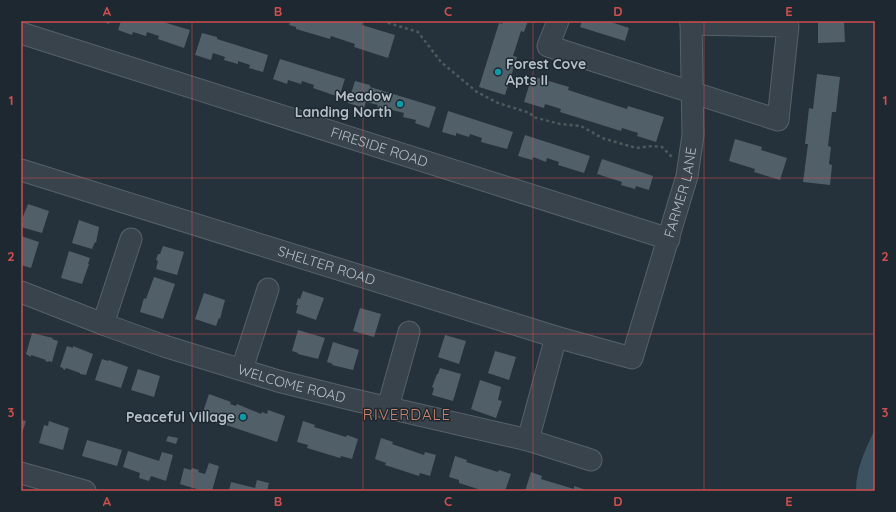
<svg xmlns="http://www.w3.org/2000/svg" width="896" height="512" font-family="Quicksand,sans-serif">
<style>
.water{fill:#3c5362}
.building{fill:#515f68}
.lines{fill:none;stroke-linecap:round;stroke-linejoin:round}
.minor-casing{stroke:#576169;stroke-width:23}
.path{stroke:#495c5b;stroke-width:2.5;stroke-dasharray:3 3;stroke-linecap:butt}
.minor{stroke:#39434b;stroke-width:21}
.grid{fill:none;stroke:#ce4e50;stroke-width:1;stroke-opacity:0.55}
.culture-dot{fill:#0f9aa8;stroke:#1e2830;stroke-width:1.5}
.labels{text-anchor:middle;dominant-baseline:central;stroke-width:3;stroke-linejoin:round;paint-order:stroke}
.poi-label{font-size:14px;font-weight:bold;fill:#b4bec6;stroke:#1e2830;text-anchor:end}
.street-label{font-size:14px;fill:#b4bec6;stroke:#1e2830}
.neighbourhood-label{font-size:15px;letter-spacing:1px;fill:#cb846b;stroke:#1e2830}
.neatline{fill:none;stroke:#ce4e50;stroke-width:1.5}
.grid-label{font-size:13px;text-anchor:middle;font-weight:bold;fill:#ce4e50}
</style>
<rect width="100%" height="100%" fill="#25323b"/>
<path class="water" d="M 875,429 L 875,491 L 856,491 C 856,467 865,451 875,429 Z"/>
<path class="building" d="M 101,21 L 110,21 L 109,24 Z
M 121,21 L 160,21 L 190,30 L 184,48 L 158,39 L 159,36 L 147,32 L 146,36 L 133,32 L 132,35 L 118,30 Z
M 291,21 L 360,21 L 363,22 L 362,25 L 395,35 L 388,58 L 354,47 L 355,44 L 331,36 L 330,39 L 296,29 L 296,27 L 289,25 Z
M 503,21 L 528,21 L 524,32 L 521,31 L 513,56 L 517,57 L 505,95 L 479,87 L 499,23 L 502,24 Z
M 582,21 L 608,21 L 629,28 L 625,41 L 580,27 Z
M 818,21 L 844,21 L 845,42 L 818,43 Z
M 202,33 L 217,37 L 217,39 L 268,55 L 263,72 L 249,68 L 250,65 L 238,61 L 238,64 L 224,60 L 225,57 L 213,53 L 211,60 L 195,55 Z
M 280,59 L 345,79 L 339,97 L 313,88 L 314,85 L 302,81 L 301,84 L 288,80 L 287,84 L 273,79 Z
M 817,74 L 840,77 L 836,112 L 832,112 L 828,146 L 831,147 L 829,164 L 832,165 L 830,185 L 803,182 L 808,144 L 805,144 L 809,108 L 813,109 Z
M 532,76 L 569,87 L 568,90 L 627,109 L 628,106 L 664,117 L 656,142 L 637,136 L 638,133 L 622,128 L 621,131 L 560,112 L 561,109 L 545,104 L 544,108 L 524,102 Z
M 355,81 L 370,85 L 370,87 L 436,107 L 429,128 L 415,123 L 416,120 L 403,117 L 404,113 L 392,110 L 391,113 L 377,108 L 378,105 L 366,102 L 364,108 L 348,103 Z
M 448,111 L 513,132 L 507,149 L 481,142 L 482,138 L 470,134 L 469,137 L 456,133 L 456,136 L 442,132 Z
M 525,135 L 590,156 L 584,173 L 558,165 L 559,162 L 547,158 L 546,162 L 533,157 L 532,160 L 518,156 Z
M 735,139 L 762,147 L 761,150 L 787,158 L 780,180 L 754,172 L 755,169 L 729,161 Z
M 602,159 L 653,176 L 649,190 L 636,186 L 635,189 L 621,185 L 622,182 L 597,174 Z
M 28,204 L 49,211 L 42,233 L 21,227 L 23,220 L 22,219 Z
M 79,220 L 99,227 L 96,243 L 95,242 L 92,249 L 72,243 Z
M 21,236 L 39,242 L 31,268 L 21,265 Z
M 163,246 L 184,252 L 177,275 L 156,269 L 158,261 L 156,260 L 158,254 L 160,254 Z
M 69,251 L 90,258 L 88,264 L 89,264 L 82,284 L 61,278 Z
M 154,277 L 175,284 L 163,319 L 140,312 L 144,298 L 146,299 Z
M 303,291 L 324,298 L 316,320 L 296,313 L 298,305 L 296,305 L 298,298 L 300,299 Z
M 204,293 L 225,300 L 220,319 L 219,318 L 216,326 L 195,319 Z
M 360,308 L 381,314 L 374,337 L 353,331 Z
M 298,330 L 325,338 L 318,359 L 298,354 L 298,353 L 292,351 Z
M 32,333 L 53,338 L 52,339 L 58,341 L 52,362 L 49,361 L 48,362 L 45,361 L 46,360 L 31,355 L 31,357 L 26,354 Z
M 445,335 L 466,341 L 459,364 L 438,357 Z
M 333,342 L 359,350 L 353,370 L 332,365 L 333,364 L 327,362 Z
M 67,346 L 73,348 L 73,346 L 93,354 L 86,375 L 80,374 L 80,373 L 66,368 L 65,370 L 63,369 L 63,368 L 60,367 Z
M 495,351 L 516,357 L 509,380 L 488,373 Z
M 102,359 L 108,361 L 109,360 L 128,367 L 121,388 L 95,380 Z
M 440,368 L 461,374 L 453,401 L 432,395 L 434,388 L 432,387 L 437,374 L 438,374 Z
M 138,369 L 160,376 L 154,397 L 131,390 Z
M 480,380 L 501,387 L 498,400 L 502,401 L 496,418 L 471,409 Z
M 209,394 L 231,402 L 230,404 L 236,406 L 237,404 L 261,414 L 262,412 L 267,414 L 268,410 L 285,416 L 277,442 L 223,424 L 222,425 L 201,418 Z
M 21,420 L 26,421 L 21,436 Z
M 49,421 L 69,428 L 63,450 L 39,443 L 44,425 L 48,426 Z
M 303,421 L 315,425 L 314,427 L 346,437 L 347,435 L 358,439 L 352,459 L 341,456 L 340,458 L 307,448 L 308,445 L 297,442 Z
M 168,436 L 178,438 L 176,444 L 166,441 Z
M 381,438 L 393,442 L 392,444 L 424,455 L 425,452 L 436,455 L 430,476 L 420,473 L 419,476 L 385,465 L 386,463 L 375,459 Z
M 87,440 L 122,450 L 117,466 L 82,456 Z
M 128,451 L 159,461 L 162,452 L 173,455 L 166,481 L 151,476 L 149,481 L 139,478 L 140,473 L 123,467 Z
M 455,456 L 467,460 L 466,462 L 498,472 L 499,470 L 511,474 L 505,491 L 484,491 L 459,483 L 459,480 L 449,477 Z
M 209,463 L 219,466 L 212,491 L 203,491 L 180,484 L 184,468 L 191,470 L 192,468 L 199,470 L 198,472 L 205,474 Z
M 531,472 L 542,476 L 541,479 L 574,489 L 574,486 L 586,490 L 586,491 L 525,491 Z
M 257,480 L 269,483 L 267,491 L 229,491 L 231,482 L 255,488 Z"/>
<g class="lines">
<defs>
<g id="minor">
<path d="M 558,21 L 548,46 L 778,120 L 788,26 L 691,24"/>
<path id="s1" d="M 21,33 L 669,239"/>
<path id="s2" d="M 21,170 L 556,337 L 632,358 L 687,176 L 693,135 L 691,21"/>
<path id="s3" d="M 21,292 L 103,324 L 164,346 L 278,381 L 350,399 L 528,440 L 591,460"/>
<path d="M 103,324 L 131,239"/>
<path d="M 242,369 L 268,289"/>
<path d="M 388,407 L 409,332"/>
<path d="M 528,440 L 556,337"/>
<path d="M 21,473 L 85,491"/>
</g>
</defs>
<use href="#minor" class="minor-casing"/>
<path class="path" d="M 382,21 L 418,32 L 441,62 L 477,92 L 498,103 L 530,113 L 533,117 L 560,124 L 581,126 L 602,138 L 636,148 L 653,146 L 662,147 L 673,158"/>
<use href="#minor" class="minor"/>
</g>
<path class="grid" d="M 192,21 L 192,491M 363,21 L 363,491M 533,21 L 533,491M 704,21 L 704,491M 21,178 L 875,178M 21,334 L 875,334"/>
<g class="culture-dot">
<circle cx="498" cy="72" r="4"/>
<circle cx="400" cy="104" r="4"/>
<circle cx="243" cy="417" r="4"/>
</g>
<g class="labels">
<g class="poi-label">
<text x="506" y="64" text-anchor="start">Forest Cove<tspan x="506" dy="16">Apts II</tspan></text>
<text x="392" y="96">Meadow<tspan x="392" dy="16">Landing North</tspan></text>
<text x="235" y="417">Peaceful Village</text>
</g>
<g class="street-label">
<text stroke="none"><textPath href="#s1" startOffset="376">FIRESIDE ROAD</textPath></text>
<text stroke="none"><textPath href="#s2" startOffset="812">FARMER LANE</textPath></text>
<text stroke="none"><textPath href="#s2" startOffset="320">SHELTER ROAD</textPath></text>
<text stroke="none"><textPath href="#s3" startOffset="286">WELCOME ROAD</textPath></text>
</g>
<g class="neighbourhood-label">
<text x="407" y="414">RIVERDALE</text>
</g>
</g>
<rect width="896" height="512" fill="none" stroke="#1e2830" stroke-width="44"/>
<rect x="22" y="22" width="852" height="468" class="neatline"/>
<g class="grid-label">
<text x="107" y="16">A</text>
<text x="278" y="16">B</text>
<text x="448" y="16">C</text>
<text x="618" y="16">D</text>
<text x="789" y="16">E</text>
<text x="11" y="105">1</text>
<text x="885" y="105">1</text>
<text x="11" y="261">2</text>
<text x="885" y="261">2</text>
<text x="11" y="417">3</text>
<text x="885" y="417">3</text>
<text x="107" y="506">A</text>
<text x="278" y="506">B</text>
<text x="448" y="506">C</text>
<text x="618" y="506">D</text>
<text x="789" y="506">E</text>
</g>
</svg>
